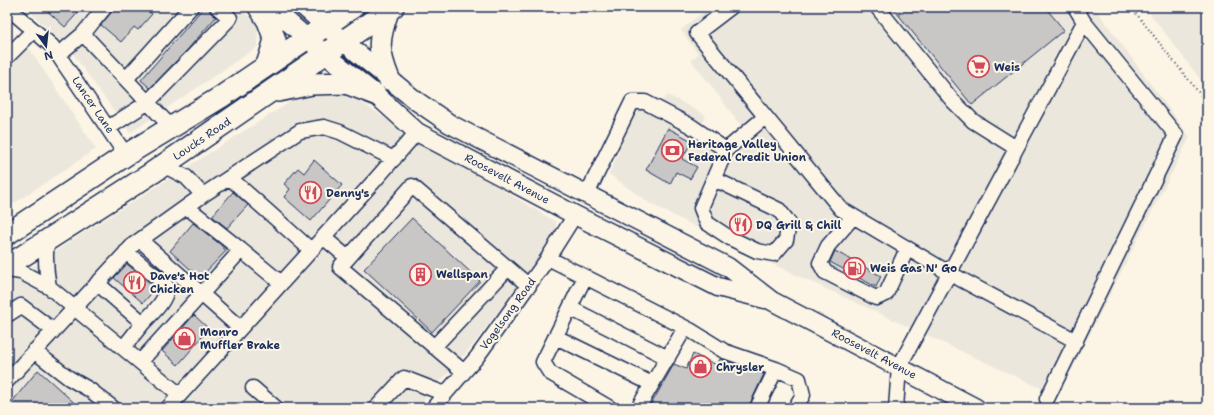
<svg xmlns="http://www.w3.org/2000/svg" width="1214" height="415" font-family="'Shantell Sans',sans-serif">
<style>
.built{fill:#ece7dc}
.building{fill:#c8c7c6;stroke:#1b2f5e}
.lines{fill:none;stroke-linecap:round;stroke-linejoin:round}
.minor-casing{stroke:#1b2f5e;stroke-width:17}
.major-casing{stroke:#1b2f5e;stroke-width:21}
.highway-casing{stroke:#1b2f5e;stroke-width:24}
.path{stroke:#1b2f5e;stroke-width:2;stroke-dasharray:1 3;stroke-linecap:butt}
.minor{stroke:#fcf5e5;stroke-width:14}
.major{stroke:#fcf5e5;stroke-width:18}
.highway{stroke:#fcf5e5;stroke-width:21}
.labels{text-anchor:middle;dominant-baseline:central;stroke-width:4;stroke-linejoin:round;paint-order:stroke}
.poi-label{font-size:11px;font-weight:bold;fill:#1b2f5e;stroke:#fcf5e5;text-anchor:start}
.street-label{font-size:11px;fill:#1b2f5e;stroke:#fcf5e5}
</style>
<rect width="100%" height="100%" fill="#fcf5e5"/>
<filter id="ink" filterUnits="userSpaceOnUse"><feTurbulence type="fractalNoise" baseFrequency=".025" numOctaves="2"/><feDisplacementMap in="SourceGraphic" scale="8" xChannelSelector="R" yChannelSelector="G"/><feConvolveMatrix kernelMatrix="1 2 1 2 8 2 1 2 1" color-interpolation-filters="sRGB"/></filter>
<g filter="url(#ink)">
<path class="built" d="M 25,7 L 239,7 L 258,25 L 257,47 L 130,133 L 70,50 Z
M 709,7 L 1094,7 L 1190,137 L 1058,396 L 783,269 L 696,227 L 649,203 L 609,174 L 637,109 L 660,103 L 668,95 L 706,115 L 702,125 L 710,133 L 722,142 L 741,126 L 709,83 L 691,60 L 698,54 L 681,30 Z
M 1145,7 L 1207,7 L 1207,88 Z
M 29,48 L 96,149 L 7,208 L 7,62 Z
M 347,93 L 399,127 L 556,222 L 556,237 L 471,347 L 417,408 L 7,408 L 7,284 L 74,239 L 301,95 Z"/>
<path class="building" d="M 43,7 L 83,7 L 65,27 Z
M 116,7 L 144,7 L 152,14 L 138,30 L 134,27 L 121,42 L 101,25 Z
M 204,7 L 209,8 L 211,13 L 216,17 L 188,49 L 150,88 L 141,80 Z
M 892,7 L 1045,7 L 1064,30 L 972,105 Z
M 668,128 L 692,141 L 682,159 L 697,167 L 690,179 L 676,172 L 670,184 L 646,170 Z
M 314,160 L 342,185 L 311,221 L 284,197 L 290,189 L 284,184 L 298,168 L 304,173 Z
M 233,192 L 248,205 L 227,228 L 212,216 Z
M 412,218 L 480,281 L 432,332 L 364,269 Z
M 193,223 L 221,245 L 226,251 L 200,278 L 170,251 Z
M 835,251 L 881,276 L 876,287 L 830,262 Z
M 127,264 L 156,288 L 143,303 L 114,278 Z
M 194,315 L 209,329 L 178,365 L 162,351 Z
M 693,354 L 717,365 L 720,359 L 764,374 L 748,408 L 649,408 L 674,364 L 686,369 Z
M 38,370 L 80,408 L 7,408 Z"/>
<g class="lines">
<defs>
<path id="minor" d="M 7,7 L 52,46 L 126,155
M 105,7 L 83,34 L 171,127
M 731,7 L 697,33 L 841,209 L 949,273 L 1076,341
M 877,7 L 952,100 L 973,121 L 1016,148
M 58,55 L 83,34
M 7,57 L 34,30
M 126,79 L 191,7
M 108,128 L 147,103 L 230,18 L 217,7
M 163,165 L 186,177 L 203,195
M 230,178 L 311,250
M 714,179 L 779,210 L 789,223 L 786,240 L 774,254 L 757,251 L 730,238 L 707,223 L 701,208 L 726,150
M 587,194 L 632,102 L 645,102 L 691,126 L 726,150 L 765,117
M 187,207 L 241,250
M 853,217 L 828,246 L 820,263 L 825,272 L 876,298 L 886,294 L 907,249
M 323,237 L 348,258 L 412,186 L 529,286
M 47,239 C 45,255 46,271 49,287
M 140,240 L 240,328
M 126,252 L 165,284 L 167,288 C 165,303 152,313 143,323
M 348,258 L 340,267 L 464,372
M 548,258 L 690,330 L 724,351 L 776,369 L 799,379 L 803,395 L 795,408
M 7,270 L 21,272 L 49,287 L 180,395
M 585,277 L 543,362 L 550,373 L 610,408
M 97,283 L 143,323 L 123,348
M 570,308 L 668,358
M 7,315 L 21,306 L 53,330
M 556,337 L 652,384
M 434,347 L 508,268
M 34,351 L 69,378 L 90,390 L 113,408
M 140,362 L 241,250 L 281,283
M 7,381 L 133,245 L 203,195 L 300,131 L 324,127 L 340,132 L 394,159
M 253,388 L 276,408
M 1047,399 L 1176,135 L 1084,22 L 1075,7
M 168,408 L 376,179 L 417,132
M 376,408 L 404,378 L 445,394
M 433,408 L 477,357 L 546,261 L 575,215
M 638,408 L 685,328
M 757,408 L 776,369
M 896,408 L 899,367 L 1084,22"/>
<path id="major" d="M 271,7 L 325,54 L 375,94 L 417,132 L 575,215 L 718,287 L 765,299
M 304,7 L 344,42 L 415,100 L 450,124 L 728,267 L 772,301 L 976,408"/>
<path id="highway" d="M 259,7 L 268,21 L 275,40 L 267,65
M 388,11 C 378,40 377,49 389,79
M 278,91 L 312,84 L 346,83 L 375,94
M 7,234 L 126,155 L 221,97 L 353,7
M 7,266 L 152,173 L 393,7"/>
</defs>
<use href="#minor" class="minor-casing"/>
<use href="#major" class="major-casing"/>
<use href="#highway" class="highway-casing"/>
<path class="path" d="M 1131,7 L 1207,103"/>
<use href="#minor" class="minor"/>
<use href="#major" class="major"/>
<use href="#highway" class="highway"/>
</g>
</g>
<defs>
<symbol id="supermarket-ring" viewBox="-11 -11 22 22"><circle r="9.5" fill="#fcf5e5" stroke="#d1495b" stroke-width="1.5"/><path d="M-6-5.5h2.5l.6 2H6L4.5 2H-2.5L-4.4-4H-6ZM-1.5 3.2a1.3 1.3 0 1 0 .1 0ZM3 3.2a1.3 1.3 0 1 0 .1 0Z" fill="#d1495b"/></symbol>
<symbol id="bank-ring" viewBox="-11 -11 22 22"><circle r="9.5" fill="#fcf5e5" stroke="#d1495b" stroke-width="1.5"/><path d="M-6-4H6V4H-6ZM0-2.3a2.3 2.3 0 1 0 0 4.6a2.3 2.3 0 1 0 0-4.6Z" fill="#d1495b"/></symbol>
<symbol id="restaurant-ring" viewBox="-11 -11 22 22"><circle r="9.5" fill="#fcf5e5" stroke="#d1495b" stroke-width="1.5"/><path d="M-5-6h1v4h1v-4h1v4h1v-4h1v5L-1.5 .5V6h-2V.5L-5-1ZM5-6V6H3V1.5H1.5Q1.5-4 5-6Z" fill="#d1495b"/></symbol>
<symbol id="fuel-ring" viewBox="-11 -11 22 22"><circle r="9.5" fill="#fcf5e5" stroke="#d1495b" stroke-width="1.5"/><path d="M-5.5-6h7V0h2V4h1.3V-2.5L3-4.5l.8-.8L6-3V5H2.5V1h-1V6h-7ZM-4.2-4.7v3.2H.2V-4.7Z" fill="#d1495b"/></symbol>
<symbol id="building-ring" viewBox="-11 -11 22 22"><circle r="9.5" fill="#fcf5e5" stroke="#d1495b" stroke-width="1.5"/><path d="M-4-6H4V6H1V3H-1V6H-4ZM-2.5-4.3h1.7v1.8h-1.7ZM.8-4.3h1.7v1.8H.8ZM-2.5-1h1.7V.8h-1.7ZM.8-1h1.7V.8H.8Z" fill="#d1495b"/></symbol>
<symbol id="shop-ring" viewBox="-11 -11 22 22"><circle r="9.5" fill="#fcf5e5" stroke="#d1495b" stroke-width="1.5"/><path d="M-5-2.5h2.3a2.7 3.5 0 0 1 5.4 0H5L5.5 6h-11ZM-1.5-2.5h3a1.5 2.3 0 0 0-3 0Z" fill="#d1495b"/></symbol>
</defs>
<g fill-rule="evenodd">
<use href="#supermarket-ring" x="966" y="54" width="25" height="25"/>
<use href="#bank-ring" x="660" y="138" width="25" height="25"/>
<use href="#restaurant-ring" x="298" y="180" width="25" height="25"/>
<use href="#restaurant-ring" x="728" y="212" width="25" height="25"/>
<use href="#fuel-ring" x="842" y="256" width="25" height="25"/>
<use href="#building-ring" x="408" y="262" width="25" height="25"/>
<use href="#restaurant-ring" x="122" y="270" width="25" height="25"/>
<use href="#shop-ring" x="172" y="326" width="25" height="25"/>
<use href="#shop-ring" x="688" y="354" width="25" height="25"/>
</g>
<g class="labels">
<g class="poi-label">
<text x="994" y="67">Weis</text>
<text x="688" y="144">Heritage Valley<tspan x="688" dy="13">Federal Credit Union</tspan></text>
<text x="326" y="193">Denny's</text>
<text x="756" y="225">DQ Grill &amp; Chill</text>
<text x="870" y="268">Weis Gas N' Go</text>
<text x="436" y="274">Wellspan</text>
<text x="150" y="276">Dave's Hot<tspan x="150" dy="13">Chicken</tspan></text>
<text x="200" y="332">Monro<tspan x="200" dy="13">Muffler Brake</tspan></text>
<text x="716" y="367">Chrysler</text>
</g>
<g class="street-label">
<text transform="translate(93 105) rotate(56)">Lancer Lane</text>
<text transform="translate(202 139) rotate(-34)">Loucks Road</text>
<text transform="translate(507 179) rotate(28)">Roosevelt Avenue</text>
<text transform="translate(508 314) rotate(-54)">Vogelsong Road</text>
<text transform="translate(874 354) rotate(28)">Roosevelt Avenue</text>
</g>
</g>
<rect width="1214" height="415" fill="none" stroke="#fcf5e5" stroke-width="24"/>
<rect x="12" y="12" width="1190" height="391" fill="none" stroke="#1b2f5e" stroke-width="1.5" filter="url(#ink)"/>
<g transform="translate(46 46) rotate(165)" stroke="#fcf5e5" stroke-width="3" paint-order="stroke">
<path d="M0-3L7 15L0 10L-7 15Z" fill="#1b2f5e"/>
<text y="-6" font-size="11" font-weight="bold" text-anchor="middle" fill="#1b2f5e">N</text>
</g>
</svg>
